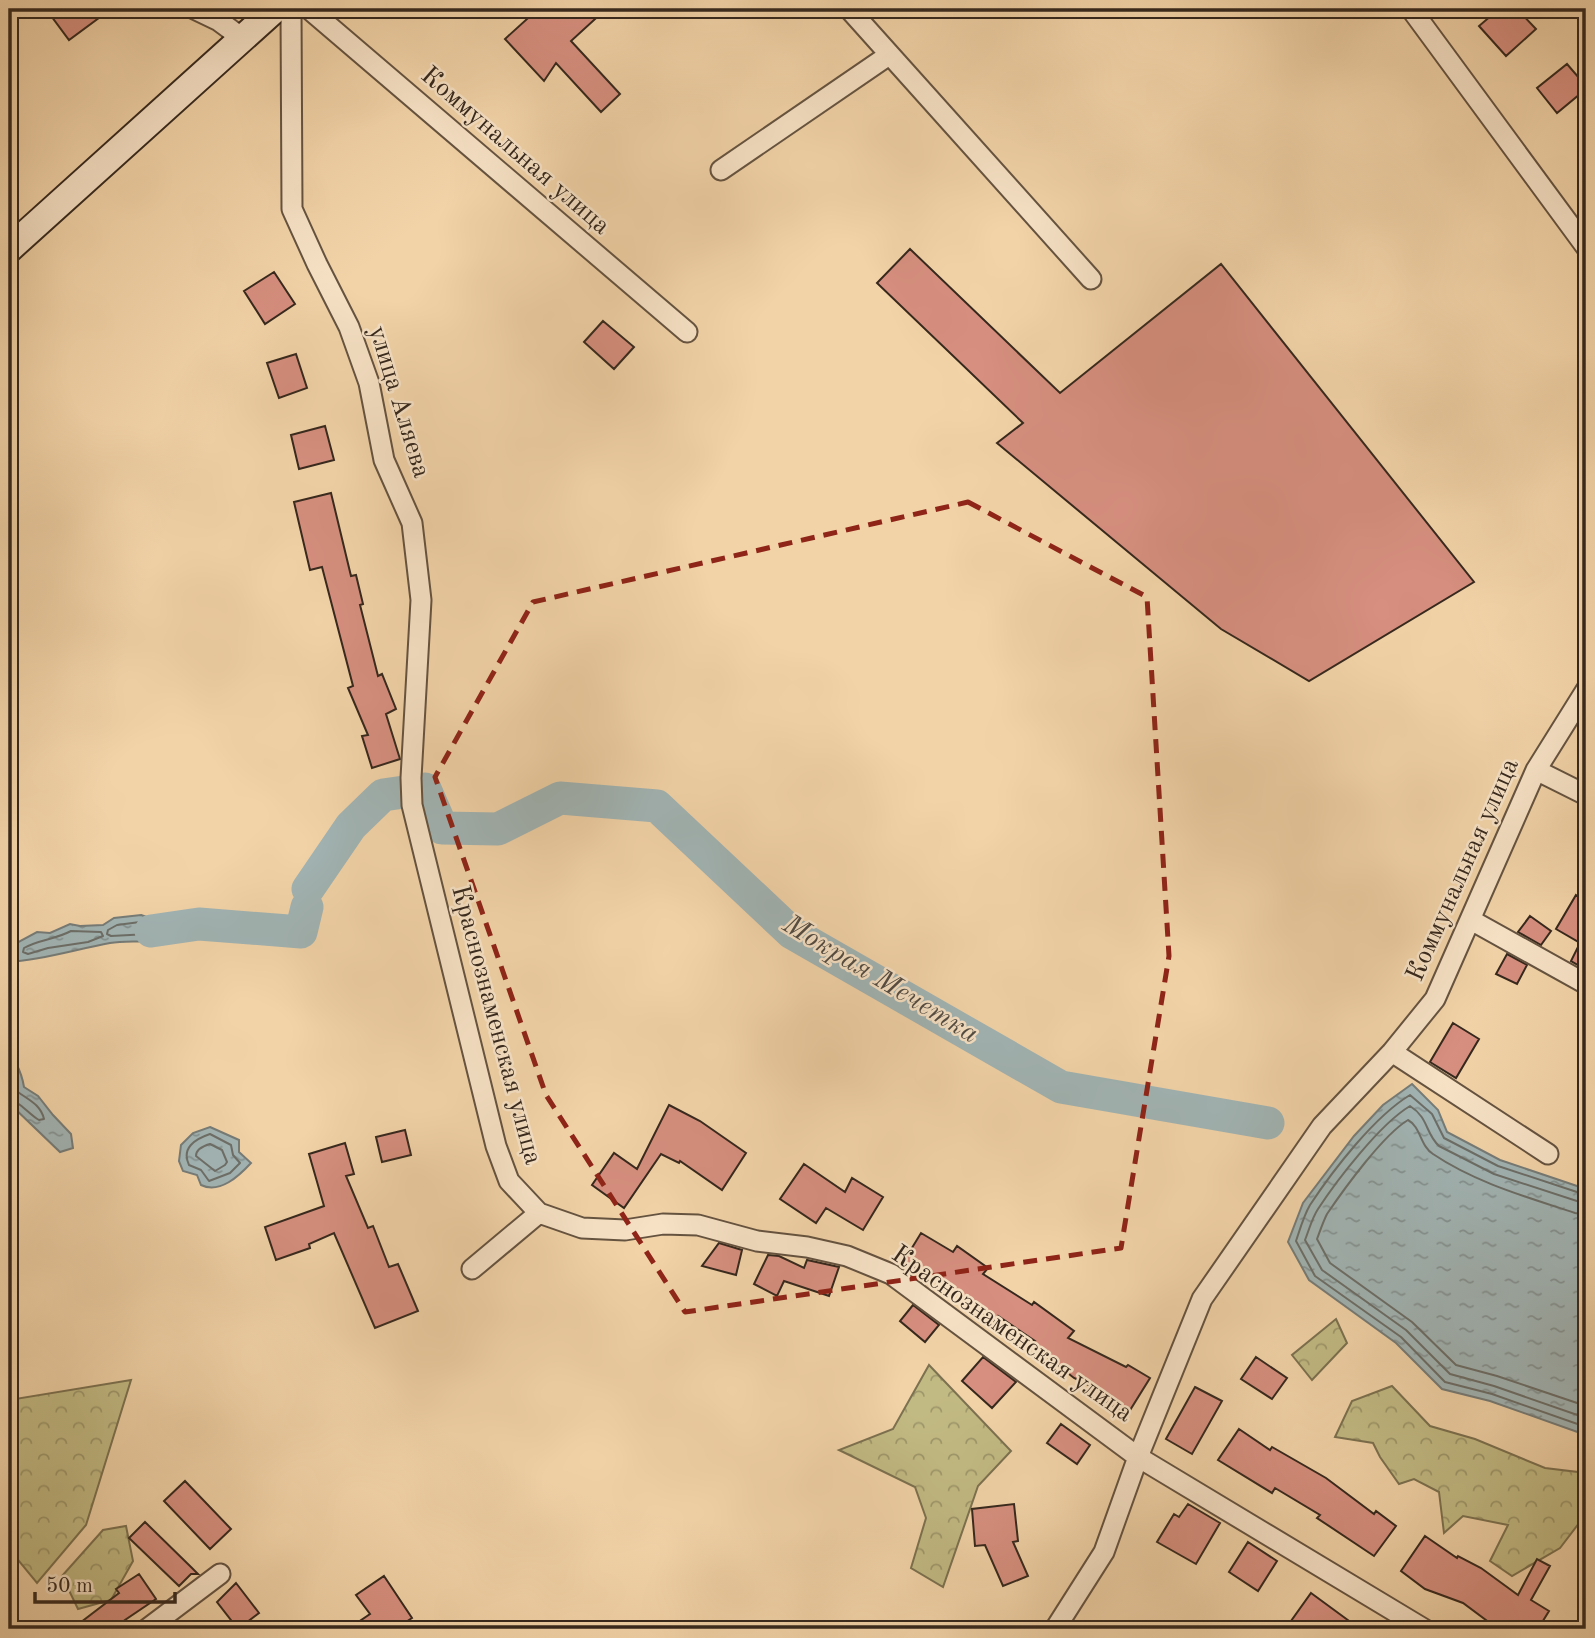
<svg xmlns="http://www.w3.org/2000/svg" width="1595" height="1638" font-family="'Old Standard TT',serif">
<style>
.forest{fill:url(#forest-crowns);stroke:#7c7150;stroke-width:2}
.water{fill:url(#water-ripples);stroke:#767c78;stroke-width:2}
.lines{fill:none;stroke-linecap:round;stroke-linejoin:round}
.shore{stroke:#6c6e68;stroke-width:2}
.river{stroke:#a1b4b4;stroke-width:33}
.building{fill:#d78f7f;stroke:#36281d;stroke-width:2}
.street-casing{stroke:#655340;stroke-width:23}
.secondary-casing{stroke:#36281d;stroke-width:30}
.street{stroke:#f7e2c6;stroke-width:19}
.secondary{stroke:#f7e2c6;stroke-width:26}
.marked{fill:none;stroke:#8f2418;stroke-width:5;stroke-dasharray:14 9;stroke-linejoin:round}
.labels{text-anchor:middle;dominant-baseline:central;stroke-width:5;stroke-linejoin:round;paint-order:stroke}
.street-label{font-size:26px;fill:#36281d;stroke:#f7e2c6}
.water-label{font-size:28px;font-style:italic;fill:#514b43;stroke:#f7e2c6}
</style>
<defs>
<pattern id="forest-crowns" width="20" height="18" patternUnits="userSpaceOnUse" patternTransform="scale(1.75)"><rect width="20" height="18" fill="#c2ba83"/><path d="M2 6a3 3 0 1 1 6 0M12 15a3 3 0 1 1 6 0" fill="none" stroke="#9e976b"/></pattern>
<pattern id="water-ripples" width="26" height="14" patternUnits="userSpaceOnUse" patternTransform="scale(1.75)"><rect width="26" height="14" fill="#a1b4b4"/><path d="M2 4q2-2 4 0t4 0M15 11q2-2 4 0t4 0" fill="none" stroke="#849292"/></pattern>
</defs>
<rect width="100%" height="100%" fill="#f2d3a8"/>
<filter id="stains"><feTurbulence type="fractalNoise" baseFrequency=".00286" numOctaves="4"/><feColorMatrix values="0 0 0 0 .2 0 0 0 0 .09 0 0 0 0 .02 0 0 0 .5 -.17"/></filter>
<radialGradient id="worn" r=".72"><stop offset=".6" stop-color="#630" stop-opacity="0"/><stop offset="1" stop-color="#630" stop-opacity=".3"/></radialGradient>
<path class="forest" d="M 1336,1319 L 1347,1343 L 1312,1380 L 1292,1355 Z
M 929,1365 L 1011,1451 L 978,1486 L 943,1587 L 911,1568 L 926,1518 L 915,1487 L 839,1450 L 893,1429 Z
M 131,1380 L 86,1525 L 37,1583 L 9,1549 L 9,1400 Z
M 1392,1386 L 1430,1426 L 1475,1439 L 1545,1468 L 1586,1473 L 1586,1514 L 1560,1548 L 1512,1576 L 1490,1561 L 1508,1525 L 1463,1516 L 1444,1533 L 1439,1492 L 1414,1479 L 1399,1484 L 1380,1457 L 1373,1443 L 1335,1437 L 1352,1401 Z
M 126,1526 L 133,1561 L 111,1600 L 78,1609 L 62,1576 L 103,1530 Z"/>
<path class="water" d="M 141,915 C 159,924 178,913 198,920 L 196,931 C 180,934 164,940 148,941 C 136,942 123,941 110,943 C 77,949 42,960 9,962 L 9,947 L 37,932 L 50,933 L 70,924 L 80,926 L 103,925 L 114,918 Z
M 9,1047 C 15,1065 21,1067 24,1087 L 38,1096 L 53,1115 L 71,1134 L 73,1148 L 60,1152 L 9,1103 Z
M 1412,1084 L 1438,1110 L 1447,1132 L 1500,1160 L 1586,1189 L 1586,1435 L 1490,1401 L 1442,1389 L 1396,1343 L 1309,1280 L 1288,1242 L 1303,1203 L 1354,1136 L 1383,1105 Z
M 210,1127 L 239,1140 L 239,1152 L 251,1163 C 239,1176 220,1194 201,1185 L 197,1175 L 183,1171 L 179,1161 L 181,1145 L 193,1133 Z"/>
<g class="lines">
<path class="shore" d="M 140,922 L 154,927 L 156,931 L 149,934 L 111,936 L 107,934 L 108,930 L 117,925 Z
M 71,931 L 101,932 L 103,936 L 88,942 L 48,948 L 28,954 L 23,952 L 24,948 C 40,939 54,940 71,931 Z
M 9,1065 L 15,1073 L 18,1092 C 29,1100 41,1105 44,1119 L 39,1120 C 30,1115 18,1100 9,1099
M 210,1134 L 231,1145 L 233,1155 L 240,1163 L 230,1173 L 209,1181 L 201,1170 L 189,1165 C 181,1148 195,1139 210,1134 Z
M 210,1144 L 222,1150 L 227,1162 L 225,1165 L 215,1171 L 196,1156 C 196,1149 203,1146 210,1144 Z
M 1586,1195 L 1498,1166 L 1444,1138 L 1432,1114 L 1410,1095 C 1375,1116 1333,1170 1310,1205 C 1304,1215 1300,1229 1296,1241 L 1315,1276 L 1401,1337 L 1445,1382 L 1492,1394 L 1586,1427
M 1586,1204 L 1494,1174 L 1439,1146 C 1425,1133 1429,1118 1410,1106 C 1380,1124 1337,1180 1318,1209 C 1312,1218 1309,1230 1305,1240 L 1322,1270 L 1406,1330 L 1450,1374 L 1494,1386 L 1586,1418
M 1586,1215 L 1575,1213 C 1527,1197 1476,1183 1433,1154 C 1420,1146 1421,1127 1408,1120 C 1383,1135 1344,1189 1327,1214 C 1323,1222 1320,1231 1317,1239 L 1330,1263 L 1412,1322 L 1456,1365 L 1497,1376 L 1586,1406"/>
<path class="river" d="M 308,889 L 351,826 L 383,795 L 425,789 L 442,828 L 498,829 L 560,798 L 657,806 L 792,933 L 1061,1087 L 1268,1123
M 151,931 L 199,924 L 301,932 L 307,907"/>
</g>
<path class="building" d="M 46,9 L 111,9 L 69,40 Z
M 538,9 L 606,9 L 571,41 L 620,94 L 601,112 L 556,63 L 544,81 L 505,39 Z
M 1499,9 L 1517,9 L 1536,29 L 1506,56 L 1479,26 Z
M 1567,64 L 1586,86 L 1586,89 L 1557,113 L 1537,88 Z
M 910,249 L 1060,393 L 1221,264 L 1474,582 L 1309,681 L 1221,629 L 997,443 L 1023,423 L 877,283 Z
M 274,272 L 295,304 L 265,324 L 244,291 Z
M 603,321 L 634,347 L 614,369 L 584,342 Z
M 296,354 L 307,388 L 279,398 L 267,363 Z
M 325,426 L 334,460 L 299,469 L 291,435 Z
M 331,493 L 351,576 L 356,575 L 363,604 L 360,605 L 378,676 L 382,674 L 396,709 L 386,714 L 400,759 L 372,768 L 362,736 L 368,735 L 348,688 L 353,686 L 322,567 L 310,570 L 294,502 Z
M 1576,895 L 1586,901 L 1585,969 L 1571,961 L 1580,943 L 1556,929 Z
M 1530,916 L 1551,931 L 1541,945 L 1518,932 Z
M 1507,954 L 1527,965 L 1517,984 L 1496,974 Z
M 1453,1023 L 1479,1039 L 1456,1078 L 1430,1062 Z
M 669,1105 L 700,1121 L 746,1153 L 722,1190 L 680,1161 L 679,1163 L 661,1154 L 624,1208 L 592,1185 L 614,1153 L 637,1169 Z
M 405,1130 L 411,1155 L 382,1162 L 376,1137 Z
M 345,1143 L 354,1174 L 346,1176 L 368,1228 L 373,1226 L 389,1267 L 398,1264 L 418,1311 L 375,1328 L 334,1233 L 309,1244 L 310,1248 L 276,1260 L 265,1227 L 324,1206 L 309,1154 Z
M 804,1164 L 845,1192 L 852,1178 L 883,1197 L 863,1230 L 826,1208 L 816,1223 L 780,1199 Z
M 921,1233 L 953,1252 L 957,1246 L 988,1268 L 983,1274 L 1032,1305 L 1034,1302 L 1074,1331 L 1068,1338 L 1126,1367 L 1128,1365 L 1150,1378 L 1127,1415 L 1105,1401 L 1109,1395 L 1074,1378 L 1032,1345 L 1035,1341 L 998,1316 L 994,1322 L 975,1310 L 978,1306 L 928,1272 L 927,1275 L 904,1261 Z
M 719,1243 L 742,1250 L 736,1275 L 702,1266 Z
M 768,1255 L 779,1256 L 804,1268 L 807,1260 L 839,1267 L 829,1296 L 784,1281 L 777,1296 L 754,1284 Z
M 913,1305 L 939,1325 L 925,1342 L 900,1321 Z
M 983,1357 L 1016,1382 L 992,1408 L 962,1381 Z
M 1256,1357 L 1287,1378 L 1272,1399 L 1241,1379 Z
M 1195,1387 L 1222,1401 L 1192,1454 L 1166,1439 Z
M 1061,1424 L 1090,1445 L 1077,1464 L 1047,1443 Z
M 1239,1429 L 1270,1450 L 1272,1447 L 1326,1478 L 1374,1514 L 1376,1511 L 1396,1526 L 1374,1556 L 1317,1518 L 1320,1515 L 1275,1488 L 1272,1493 L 1218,1460 Z
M 185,1481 L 231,1529 L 210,1549 L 164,1501 Z
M 1014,1504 L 1018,1541 L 1013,1542 L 1028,1576 L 1003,1586 L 985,1545 L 975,1546 L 972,1509 Z
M 1188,1504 L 1220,1523 L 1196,1564 L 1157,1542 L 1174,1514 L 1179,1517 Z
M 145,1522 L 191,1567 L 198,1574 L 191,1574 L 179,1586 L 129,1538 Z
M 1425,1536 L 1457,1558 L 1458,1556 L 1481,1568 L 1518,1595 L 1537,1559 L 1550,1566 L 1531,1600 L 1549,1611 L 1538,1629 L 1498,1629 L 1463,1603 L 1425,1589 L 1401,1571 Z
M 1248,1542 L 1277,1561 L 1258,1591 L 1229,1572 Z
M 139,1574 L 156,1599 L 125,1620 L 132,1629 L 72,1629 L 119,1593 L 116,1589 Z
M 384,1576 L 412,1618 L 395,1629 L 348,1629 L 370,1614 L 356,1595 Z
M 236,1583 L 259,1613 L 238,1629 L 217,1602 Z
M 1311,1593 L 1360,1629 L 1303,1629 L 1291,1621 Z"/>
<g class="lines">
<defs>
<path id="street" d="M 194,9 L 219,21 L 242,38
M 291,9 L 292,209 L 317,264 L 349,327 L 369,383 L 384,460 L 412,523 L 421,600 L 411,778 L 412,805 L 496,1146 L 509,1181 L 539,1213 L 582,1228 L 625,1230 L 663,1224 L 698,1225 L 757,1241 L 807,1247 L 847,1256 L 891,1274 L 1138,1457 L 1424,1629
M 309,9 L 687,332
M 849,9 L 1091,279
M 1411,9 L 1586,247
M 721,170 L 889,55
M 1536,770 L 1586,795
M 1471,920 L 1586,984
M 1392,1052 L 1548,1154
M 472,1269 L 539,1213
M 147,1629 L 220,1574
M 1055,1629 L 1104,1552 L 1138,1457 L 1202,1299 L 1322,1126 L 1392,1052 L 1435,999 L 1536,770 L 1586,690"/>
<path id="secondary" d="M 9,249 L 275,9"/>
</defs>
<use href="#street" class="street-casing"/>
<use href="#secondary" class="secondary-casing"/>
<use href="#street" class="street"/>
<use href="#secondary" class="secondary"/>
</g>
<path class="marked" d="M 968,502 L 1147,597 L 1169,956 L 1121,1248 L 685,1312 L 546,1095 L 435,777 L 533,602 Z"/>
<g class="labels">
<g class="street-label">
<text transform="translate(515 151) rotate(41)">Коммунальная улица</text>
<text transform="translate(399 402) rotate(73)">улица Аляева</text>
<text transform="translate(1463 870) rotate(-66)">Коммунальная улица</text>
<text transform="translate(496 1025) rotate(75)">Краснознаменская улица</text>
<text transform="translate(1012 1334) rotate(35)">Краснознаменская улица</text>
</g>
<g class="water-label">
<text transform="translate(880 980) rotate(31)">Мокрая Мечетка</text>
</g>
</g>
<rect width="1595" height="1638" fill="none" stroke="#f2d3a8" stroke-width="35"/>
<rect x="10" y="10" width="1574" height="1617" fill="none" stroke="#36281d" stroke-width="3.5"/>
<rect x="18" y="18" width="1560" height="1603" fill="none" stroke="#36281d" stroke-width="2"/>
<path d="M35 1592v10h140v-10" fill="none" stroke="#36281d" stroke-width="3.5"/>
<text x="46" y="1592" font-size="21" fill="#36281d" stroke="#f7e2c6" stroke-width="5" paint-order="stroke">50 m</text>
<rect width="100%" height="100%" filter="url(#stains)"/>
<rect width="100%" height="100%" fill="url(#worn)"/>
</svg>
